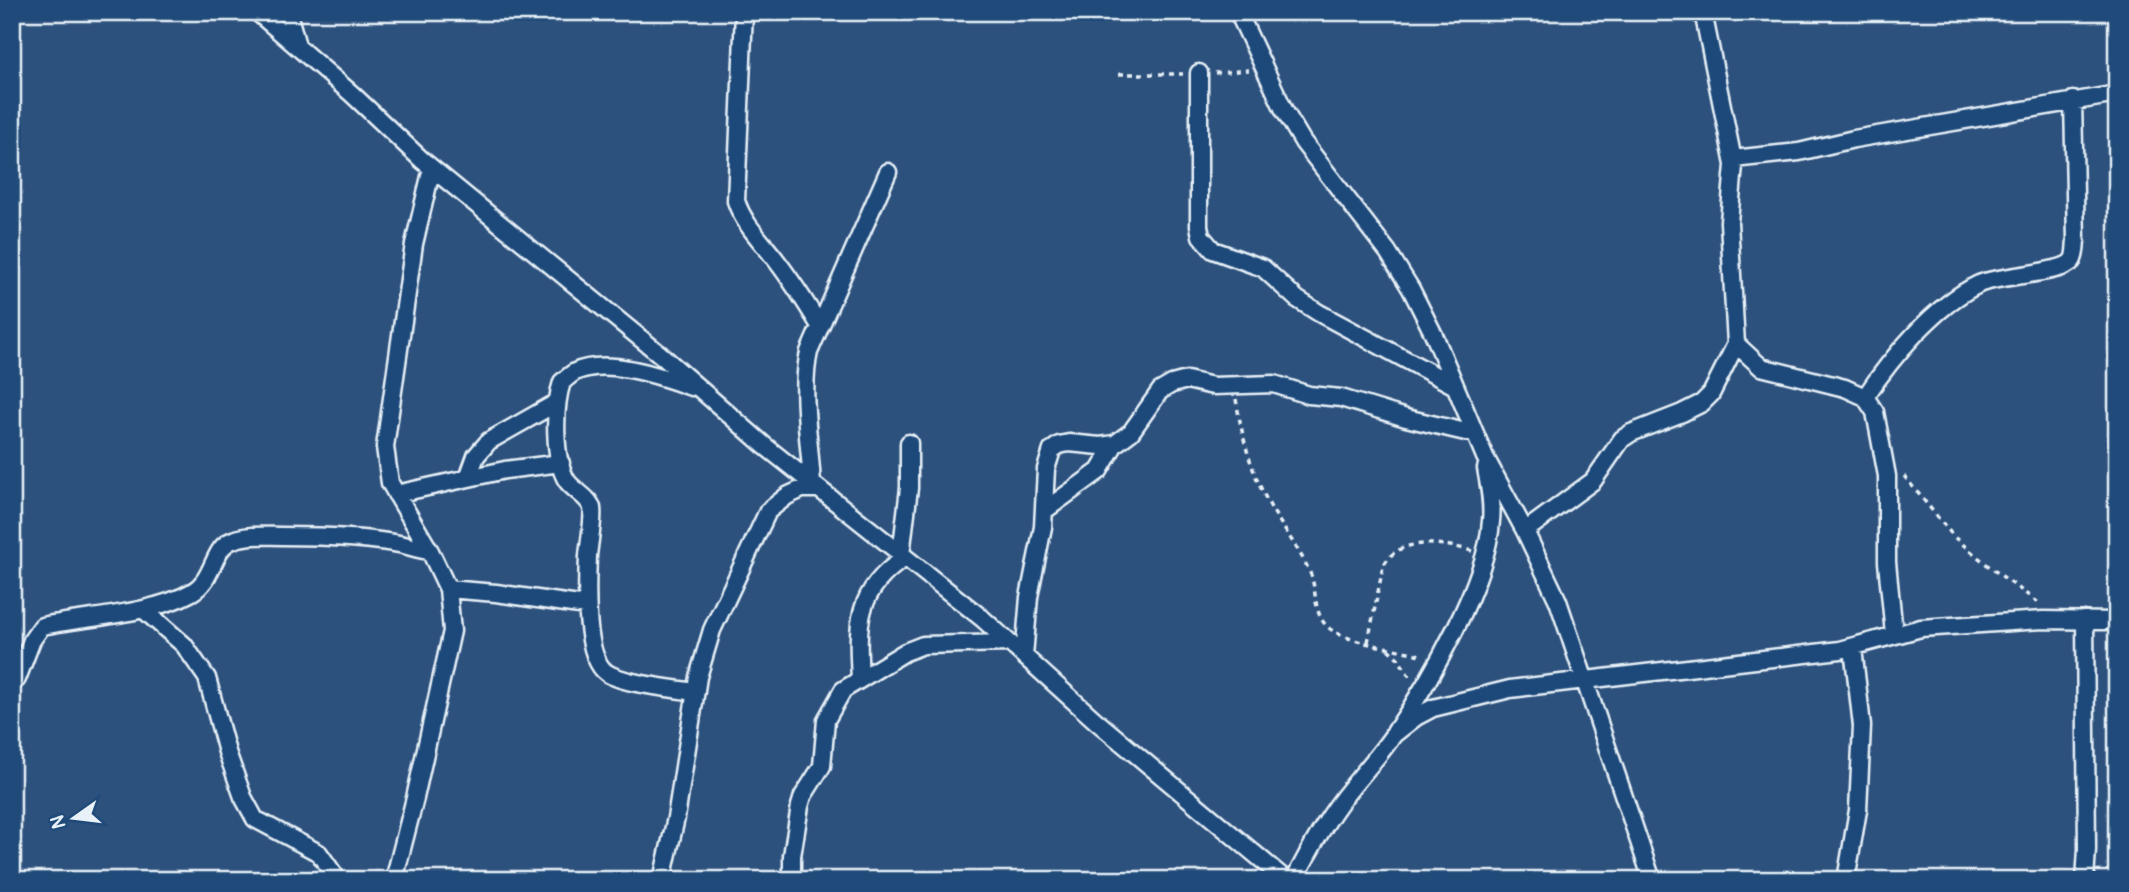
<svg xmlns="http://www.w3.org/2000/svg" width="2129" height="892" font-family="Pangolin,sans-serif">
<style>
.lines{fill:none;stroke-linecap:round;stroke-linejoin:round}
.minor-casing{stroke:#e8f1f8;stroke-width:21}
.path{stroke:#e8f1f8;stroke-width:3.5;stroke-dasharray:5 5;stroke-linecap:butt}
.minor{stroke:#1f4a7a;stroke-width:16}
</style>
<rect width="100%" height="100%" fill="#2d517d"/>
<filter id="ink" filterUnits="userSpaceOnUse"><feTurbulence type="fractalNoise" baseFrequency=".0143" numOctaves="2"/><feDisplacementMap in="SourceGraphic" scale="14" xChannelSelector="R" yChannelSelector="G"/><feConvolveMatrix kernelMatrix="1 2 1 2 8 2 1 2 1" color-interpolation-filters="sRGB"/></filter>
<g filter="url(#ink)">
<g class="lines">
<defs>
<path id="minor" d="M 257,12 L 352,94 L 422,160 L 661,355 L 765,446 L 983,619 L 1096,721 L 1286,880
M 288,12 L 297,46
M 744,12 L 736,201 C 744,225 761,240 776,260 C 792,281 806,303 820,326
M 1238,12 L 1284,110 L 1303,142 L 1388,252 L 1411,289 L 1434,335 L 1485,457 L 1525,531 L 1558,601 L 1652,880
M 1199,73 L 1199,226 L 1201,236 L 1213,250 L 1263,268 L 1297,299 L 1319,313 L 1455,386
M 1733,159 L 1799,152 L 1854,139 L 2117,94
M 1736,344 L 1761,367 L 1845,388 L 1865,397 L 1875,412 L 1887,476 L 1887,562 L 1894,634
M 691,387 C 661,376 606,357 575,372 C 571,374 566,379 562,382 C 554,406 553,459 567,481 C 574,491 589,497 592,508 C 594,518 589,544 588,556 C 587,582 583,657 607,673 C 624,684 674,689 696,692
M 1865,397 C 1892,357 1934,306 1979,284 C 1999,275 2062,274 2072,261 C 2076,256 2075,247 2076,241 L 2073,100
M 468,478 L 476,456 L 489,441 L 556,403
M 812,484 C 810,443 800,392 809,352 L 888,172
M 396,494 L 505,470 L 561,463
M 1044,511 L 1099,471 L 1115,444
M 1525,531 L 1593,481 L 1622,439 L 1631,433 L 1682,413 L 1702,403 L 1711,394 L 1736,344 L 1729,222 L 1734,165 L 1703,12
M 901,555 L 909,488 L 909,443
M 448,589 L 496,593 L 586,606
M 143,609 L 184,645 L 207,678 L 227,752 L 243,797 L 255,819 L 319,853 L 338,880
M 2085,620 L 2087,849 L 2085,880
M 1024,656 L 1029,597 L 1043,527 L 1046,469 L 1052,450 L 1059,445 L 1069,443 L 1100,446 L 1115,444 L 1131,432 L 1160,391 L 1172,384 L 1187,380 L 1213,386 L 1274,384 L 1309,395 L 1341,398 L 1406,418 L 1474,434
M 860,679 C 857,626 855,590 905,558
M 12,682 L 17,679 L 32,640 L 42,626 C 86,617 153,614 192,592 C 215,579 212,547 233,540 C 248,534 266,536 281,536 C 318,536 368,537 404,545 C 412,547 421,550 430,551
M 1393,735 L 1416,717 L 1433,708 L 1510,689 L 1840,650 L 1921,628 L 2043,620 L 2117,621
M 394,880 L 415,798 L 452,631 L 448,589 L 430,551 L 390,483 L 385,447 L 414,244 L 432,168
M 662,880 L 676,818 L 698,677 L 712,630 L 768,511 L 787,496 L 802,489 L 818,489
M 792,880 L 792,856 L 800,806 L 803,796 L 822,766 L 826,720 L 843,690 L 905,652 L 923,645 L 1010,643
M 1294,880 C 1309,851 1324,823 1344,797 C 1360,776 1379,756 1394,734 C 1429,682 1487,583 1491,521 C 1493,503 1489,486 1486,468
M 1846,880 L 1858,810 L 1862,726 L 1853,648"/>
</defs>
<use href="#minor" class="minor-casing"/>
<path class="path" d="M 1215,73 L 1249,70
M 1119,74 L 1183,74
M 1236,399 C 1242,437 1251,472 1270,506 C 1283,529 1301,551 1311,575 C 1318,595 1312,620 1335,632 C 1361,646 1395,647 1423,656
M 1904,476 L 1954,537 L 1991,568 L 2040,604
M 1368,642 L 1383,567 C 1397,535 1444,543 1472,551
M 1388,649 L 1398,658 L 1411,679"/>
<use href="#minor" class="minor"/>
</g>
</g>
<rect width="2129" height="892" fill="none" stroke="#1f4a7a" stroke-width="42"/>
<rect x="21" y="21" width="2087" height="850" fill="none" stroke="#e8f1f8" stroke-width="2.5" filter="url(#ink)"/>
<g transform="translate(74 818) rotate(256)" stroke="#1f4a7a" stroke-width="5" paint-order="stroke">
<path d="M0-5L12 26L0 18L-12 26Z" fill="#e8f1f8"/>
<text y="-10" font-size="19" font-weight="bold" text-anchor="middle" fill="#e8f1f8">N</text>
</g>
</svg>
